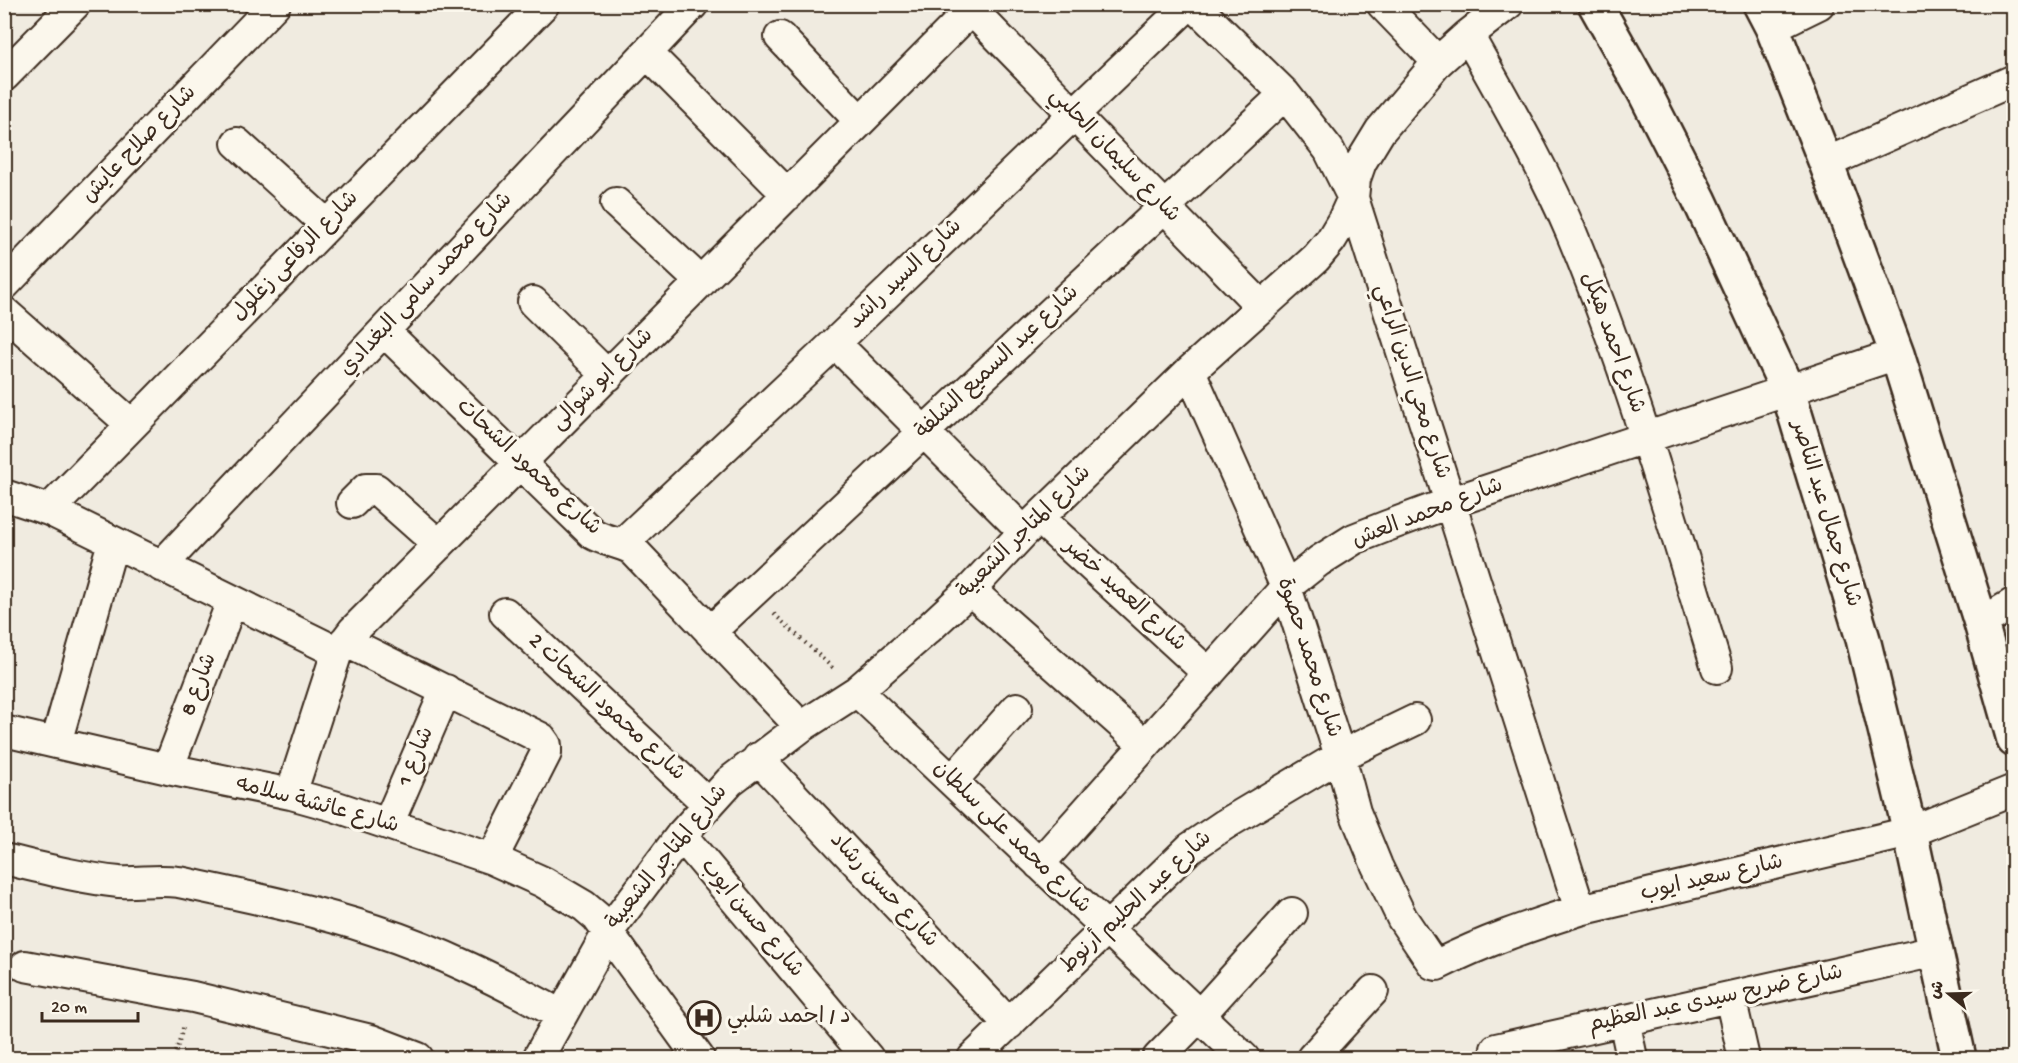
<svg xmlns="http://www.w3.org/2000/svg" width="2018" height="1063" font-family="'Gochi Hand','Playpen Sans Arabic',sans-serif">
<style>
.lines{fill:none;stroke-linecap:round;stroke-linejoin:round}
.minor-casing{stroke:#3b2a1e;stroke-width:34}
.tertiary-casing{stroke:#3b2a1e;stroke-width:38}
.path{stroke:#3b2a1e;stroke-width:4;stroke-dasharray:1.5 4.5;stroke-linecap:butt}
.minor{stroke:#fbf7ec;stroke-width:30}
.tertiary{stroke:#fbf7ec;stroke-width:33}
.labels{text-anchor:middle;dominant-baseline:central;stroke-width:6;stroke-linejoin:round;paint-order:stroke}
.street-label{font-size:22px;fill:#3b2a1e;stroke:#fbf7ec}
.poi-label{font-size:22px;fill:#3b2a1e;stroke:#fbf7ec;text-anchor:start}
</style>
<rect width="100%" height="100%" fill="#f0ebe0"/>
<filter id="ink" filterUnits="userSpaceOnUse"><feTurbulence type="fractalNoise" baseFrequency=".0167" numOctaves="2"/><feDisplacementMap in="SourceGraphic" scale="12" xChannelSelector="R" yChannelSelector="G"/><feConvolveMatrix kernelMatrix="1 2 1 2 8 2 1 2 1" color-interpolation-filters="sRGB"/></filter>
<g filter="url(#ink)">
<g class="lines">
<defs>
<path id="minor" d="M 966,4 L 1262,307
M 1193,4 L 1285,94 L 1329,150 L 1353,198 L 1580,910
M 1382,4 L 1438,62
M 1772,27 L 1819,4
M 1468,35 C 1504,100 1542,164 1571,232 C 1630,374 1672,521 1717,668
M 780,37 L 860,121
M 647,53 L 788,195
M 4,76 L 75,4
M 237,143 L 327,225
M 1826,163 L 2014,80
M 616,203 L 701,282
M 4,285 L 275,4
M 533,302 L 608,376
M 4,312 L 132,425
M 384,331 L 593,534 C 605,541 619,542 632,549 L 801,727
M 835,343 L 1024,532
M 1190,371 L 1286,587 L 1340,756 L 1355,812 L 1377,866 L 1402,918 L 1433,964 L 1437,965 C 1485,941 1529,926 1580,910 L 1910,832 L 2014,790
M 4,495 L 49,510 L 337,652
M 352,503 L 366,489 L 376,489 L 439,545
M 49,510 L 544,4
M 1039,518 L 1209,674
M 622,544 L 835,343 L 1189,4
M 161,566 L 693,4
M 970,590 L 1145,745
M 505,613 L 708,804
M 1981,623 L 2014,603
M 710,632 L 1285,94
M 345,641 L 541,738 L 546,745 L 546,753 L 492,859
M 857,691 L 1244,1058
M 4,731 L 168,769 L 291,794 L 334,806 L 492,859 L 543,882 L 584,906 L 597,917 L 699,1058
M 56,743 L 113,542
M 758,758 L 1009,1024
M 168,769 L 232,601
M 952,781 L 1017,708
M 291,794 L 337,652 L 353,631 L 977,4
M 388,824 L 446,690
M 681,835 L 868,1058
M 4,859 C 42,868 80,878 119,882 C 139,883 159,879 179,882 C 245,896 311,909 374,930 C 440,951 501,982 561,1015
M 1039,864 L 1286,587 L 1319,561 L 1354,539 L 1387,526 L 1449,503 L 1897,354
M 25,966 L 193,997 L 371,1040 L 418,1058
M 1730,997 L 1744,1058
M 1624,1020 L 1632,1058
M 1496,1049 L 1936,951
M 538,1058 L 608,932 L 681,835 L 730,781 L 801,727 L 857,691 L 928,629 L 970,590 L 1024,532 L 1190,371 L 1316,258 L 1331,240 L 1343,220 L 1353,198 L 1355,179 L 1361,162 L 1380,131 L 1438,62 L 1468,35 L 1508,4
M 973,1058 L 1190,848 L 1224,825 L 1340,756 L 1415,720
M 1158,1058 L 1199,1016 L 1292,913
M 1312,1058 L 1373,991"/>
<path id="tertiary" d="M 1595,4 L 1645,93 L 1699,199 L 1788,391 L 1863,639 L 1910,832 L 1959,1058
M 1760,4 L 1772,27 L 1826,163 L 1897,354 L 1981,623 L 2014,740"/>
</defs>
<use href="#minor" class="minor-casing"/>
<use href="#tertiary" class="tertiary-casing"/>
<path class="path" d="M 774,614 L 835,670
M 174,1058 L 184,1025"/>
<use href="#minor" class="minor"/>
<use href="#tertiary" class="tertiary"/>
</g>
</g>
<defs>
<symbol id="hospital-ring" viewBox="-11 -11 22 22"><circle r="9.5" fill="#fbf7ec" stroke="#3b2a1e" stroke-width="1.5"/><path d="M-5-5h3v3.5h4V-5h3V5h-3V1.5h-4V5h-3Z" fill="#3b2a1e"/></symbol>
</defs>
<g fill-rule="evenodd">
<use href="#hospital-ring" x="685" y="999" width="38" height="38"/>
</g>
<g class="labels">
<g class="street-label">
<text transform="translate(140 145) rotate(-46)">شارع صلاح عايش</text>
<text transform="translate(1114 156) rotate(46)">شارع سليمان الحلبي</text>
<text transform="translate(296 257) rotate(-46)">شارع الرفاعى زغلول</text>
<text transform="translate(906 275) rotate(-44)">شارع السيد راشد</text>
<text transform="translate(427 285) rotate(-47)">شارع محمد سامى البغدادي</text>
<text transform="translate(1612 343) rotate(70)">شارع احمد هيكل</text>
<text transform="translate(998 363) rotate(-43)">شارع عبد السميع الشلفة</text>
<text transform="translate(603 380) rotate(-45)">شارع ابو شوالى</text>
<text transform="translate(1411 382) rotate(72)">شارع محي الدين الراعي</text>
<text transform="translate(528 468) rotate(43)">شارع محمود الشحات</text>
<text transform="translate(1428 514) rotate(-21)">شارع محمد العش</text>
<text transform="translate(1825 514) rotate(73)">شارع جمال عبد الناصر</text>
<text transform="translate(1025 533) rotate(-45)">شارع المتاجر الشعبية</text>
<text transform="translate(1124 596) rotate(42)">شارع العميد خضر</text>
<text transform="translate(1308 658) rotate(72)">شارع محمد حصوة</text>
<text transform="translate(200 685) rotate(-69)">شارع 8</text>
<text transform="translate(606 708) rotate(43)">شارع محمود الشحات 2</text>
<text transform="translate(417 757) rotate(-67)">شارع 1</text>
<text transform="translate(317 806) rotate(15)">شارع عائشة سلامه</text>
<text transform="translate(1011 838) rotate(44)">شارع محمد على سلطان</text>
<text transform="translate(668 858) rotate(-51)">شارع المتاجر الشعبية</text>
<text transform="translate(1712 879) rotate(-13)">شارع سعيد ايوب</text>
<text transform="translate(883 891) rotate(47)">شارع حسن رشاد</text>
<text transform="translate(1137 903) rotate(-43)">شارع عبد الحليم أرنوط</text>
<text transform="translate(751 919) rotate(50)">شارع حسن ايوب</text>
<text transform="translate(1716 1000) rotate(-12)">شارع ضريح سيدى عبد العظيم</text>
</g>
<g class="poi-label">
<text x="727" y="1018">د / احمد شلبي</text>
</g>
</g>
<rect width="2018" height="1063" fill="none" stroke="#fbf7ec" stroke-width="24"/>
<rect x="12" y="12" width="1994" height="1039" fill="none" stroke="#3b2a1e" stroke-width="2" filter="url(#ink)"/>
<g transform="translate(1949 994) rotate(289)" stroke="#fbf7ec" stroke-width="4.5" paint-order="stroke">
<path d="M0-4.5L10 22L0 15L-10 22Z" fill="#3b2a1e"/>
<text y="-9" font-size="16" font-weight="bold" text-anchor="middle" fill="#3b2a1e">ش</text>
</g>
<path d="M42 1012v9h96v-9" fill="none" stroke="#3b2a1e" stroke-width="3"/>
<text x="51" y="1012" font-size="18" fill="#3b2a1e" stroke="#fbf7ec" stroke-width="4.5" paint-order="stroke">20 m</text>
</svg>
